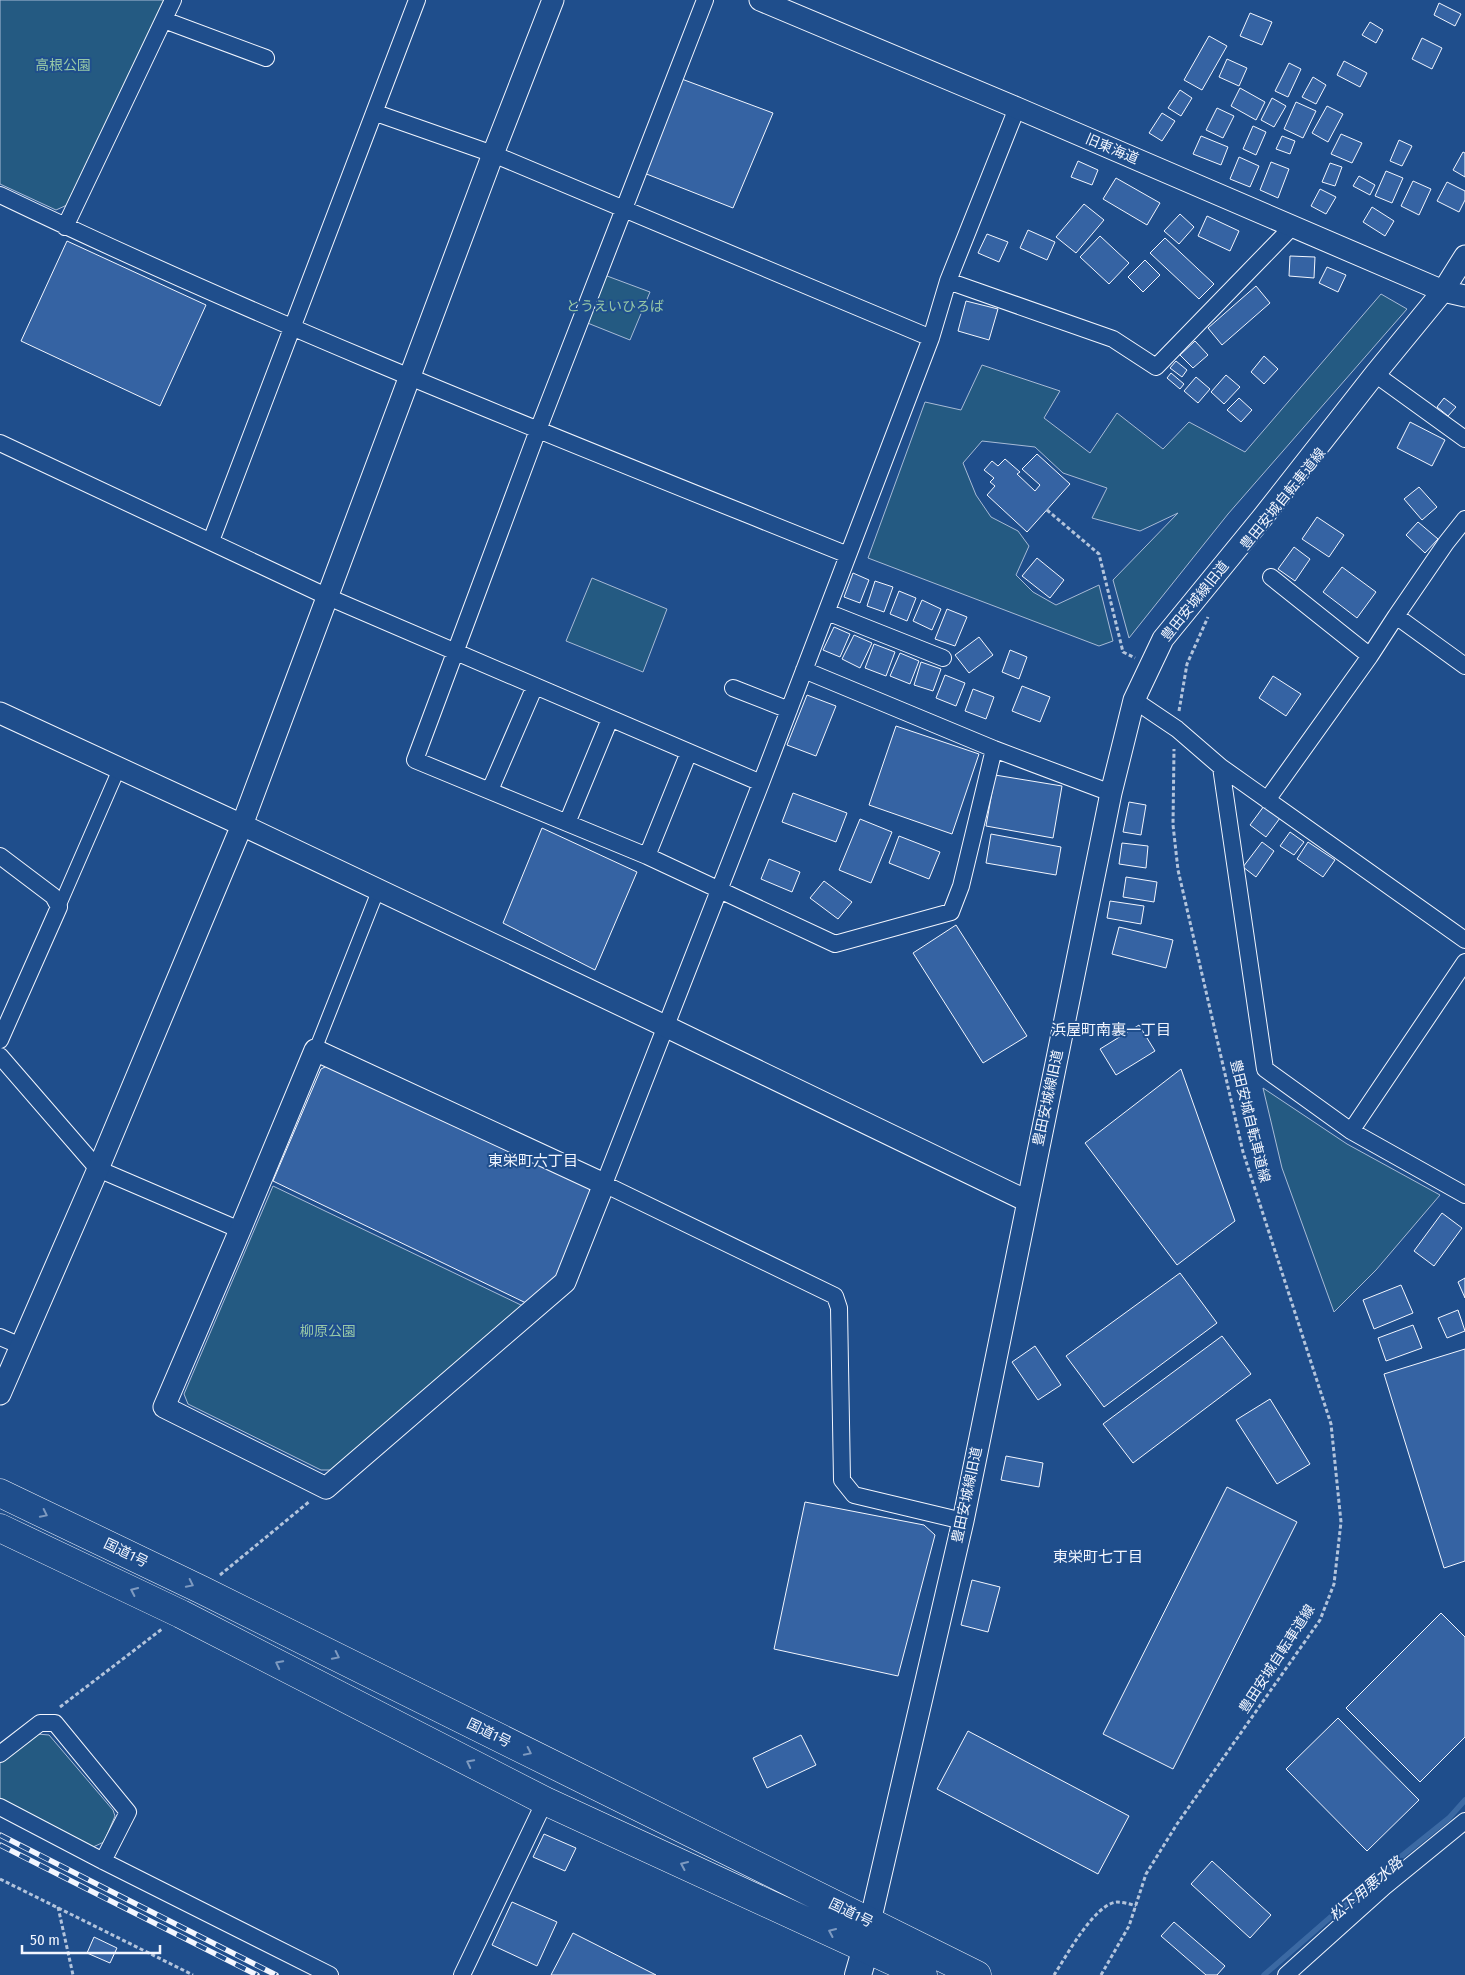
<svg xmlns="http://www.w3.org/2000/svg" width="1465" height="1975" font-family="'Fira Sans Condensed','Noto Sans JP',sans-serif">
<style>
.green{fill:#245a82;stroke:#a8bbd7}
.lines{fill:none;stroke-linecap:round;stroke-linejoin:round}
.stream{stroke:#3b69a3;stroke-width:5.5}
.building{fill:#3563a3;stroke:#f2f6ff}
.pedestrian-casing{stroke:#f2f6ff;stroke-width:14}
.minor-casing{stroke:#f2f6ff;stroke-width:18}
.tertiary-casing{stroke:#f2f6ff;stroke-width:23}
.primary-casing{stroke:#f2f6ff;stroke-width:28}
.trunk-casing{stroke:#f2f6ff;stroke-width:29}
.path{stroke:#b3c4dc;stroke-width:3;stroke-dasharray:4 2.5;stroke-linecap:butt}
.pedestrian{stroke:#1f4e8c;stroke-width:12}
.minor{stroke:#1f4e8c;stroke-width:16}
.tertiary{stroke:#1f4e8c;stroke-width:21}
.primary{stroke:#1f4e8c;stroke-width:26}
.trunk{stroke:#1f4e8c;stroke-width:28}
.rail-casing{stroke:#f2f6ff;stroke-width:5.5}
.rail{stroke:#1f4e8c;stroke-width:4;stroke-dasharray:11;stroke-linecap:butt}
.oneway{stroke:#7e9ac0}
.labels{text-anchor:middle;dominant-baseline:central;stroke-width:4;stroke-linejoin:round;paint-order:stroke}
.park-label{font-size:14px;fill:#97c8a6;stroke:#1f4e8c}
.street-label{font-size:14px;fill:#f2f6ff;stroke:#1f4e8c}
.neighbourhood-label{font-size:15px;fill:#f2f6ff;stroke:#1f4e8c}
.water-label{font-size:15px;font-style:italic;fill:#f2f6ff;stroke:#1f4e8c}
</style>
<rect width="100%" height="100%" fill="#1f4e8c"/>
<path class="green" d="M 0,0 L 165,0 L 67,205 L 56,210 L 0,184 Z
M 599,273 L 650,292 L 630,340 L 580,320 Z
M 1381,294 L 1407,309 L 1228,514 L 1129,638 L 1113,580 L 1178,513 L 1140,531 L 1092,518 L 1107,488 L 1063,473 L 1035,447 L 982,441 L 963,463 L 976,495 L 991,517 L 1018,531 L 1029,546 L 1016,575 L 1033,592 L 1056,605 L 1099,585 L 1113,641 L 1099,646 L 868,558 L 925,402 L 961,410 L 982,365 L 1060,391 L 1044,418 L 1090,453 L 1117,413 L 1163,449 L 1189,422 L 1245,452 Z
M 592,578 L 667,609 L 643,672 L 566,641 Z
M 1263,1088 L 1347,1144 L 1440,1195 L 1376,1270 L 1334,1312 L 1282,1168 Z
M 273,1186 L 523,1306 L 331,1470 L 321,1470 L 188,1404 L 184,1394 Z
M 37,1734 L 49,1735 L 113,1810 L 115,1816 L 104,1842 L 93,1847 L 0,1798 L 0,1763 Z"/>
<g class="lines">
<path class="stream" d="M 1264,1975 L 1388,1867 L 1449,1818 L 1465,1800"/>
</g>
<path class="building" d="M 1439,3 L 1461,14 L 1455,26 L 1434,15 Z
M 1250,13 L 1272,22 L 1262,45 L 1240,36 Z
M 1370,22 L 1383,30 L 1376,43 L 1362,35 Z
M 1209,36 L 1227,46 L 1202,90 L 1184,80 Z
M 1422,38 L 1442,48 L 1432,69 L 1412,59 Z
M 1227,59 L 1247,68 L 1239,86 L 1219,77 Z
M 1344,61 L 1367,73 L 1360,87 L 1337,75 Z
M 1289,63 L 1301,69 L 1288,97 L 1275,91 Z
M 1313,77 L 1326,85 L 1316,104 L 1302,97 Z
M 679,78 L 773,113 L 733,208 L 644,173 Z
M 1240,88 L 1265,102 L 1256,120 L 1231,106 Z
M 1180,90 L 1192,98 L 1181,116 L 1168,108 Z
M 1272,98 L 1286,106 L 1274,127 L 1261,120 Z
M 1296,102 L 1316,111 L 1303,138 L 1284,129 Z
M 1327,106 L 1343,114 L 1328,142 L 1312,133 Z
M 1217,108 L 1234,116 L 1223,138 L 1206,130 Z
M 1162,113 L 1175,121 L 1162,141 L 1149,133 Z
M 1253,126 L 1266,132 L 1256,155 L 1243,149 Z
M 1341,134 L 1362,143 L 1352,163 L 1331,154 Z
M 1201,136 L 1228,147 L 1221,165 L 1193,154 Z
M 1282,136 L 1295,141 L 1290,154 L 1276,149 Z
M 1399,140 L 1412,146 L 1402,166 L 1390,161 Z
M 1463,152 L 1465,153 L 1465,177 L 1453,170 Z
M 1239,157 L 1259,166 L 1250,187 L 1230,179 Z
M 1078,161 L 1098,170 L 1092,185 L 1071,177 Z
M 1271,162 L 1289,169 L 1278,198 L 1260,190 Z
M 1330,163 L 1342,167 L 1335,186 L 1322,182 Z
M 1386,171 L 1403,178 L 1392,203 L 1375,196 Z
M 1359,176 L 1375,185 L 1370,195 L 1353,186 Z
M 1116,178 L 1160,203 L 1147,225 L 1103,199 Z
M 1413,181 L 1431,189 L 1419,215 L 1401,206 Z
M 1447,182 L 1465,191 L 1465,200 L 1459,212 L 1437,201 Z
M 1320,189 L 1336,197 L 1326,214 L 1311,206 Z
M 1084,204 L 1104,220 L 1076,253 L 1056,237 Z
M 1372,207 L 1394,221 L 1385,236 L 1363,222 Z
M 1180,214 L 1194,227 L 1179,244 L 1164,231 Z
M 1207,216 L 1239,231 L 1230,251 L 1198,236 Z
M 1028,230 L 1055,242 L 1047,260 L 1020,248 Z
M 987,234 L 1008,242 L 999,262 L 978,253 Z
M 1100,236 L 1129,263 L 1109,284 L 1080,257 Z
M 1165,238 L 1214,284 L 1199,299 L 1150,253 Z
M 67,241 L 206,305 L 160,406 L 21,341 Z
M 1290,256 L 1315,257 L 1314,278 L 1289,276 Z
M 1145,260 L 1160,275 L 1143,292 L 1128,277 Z
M 1327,267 L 1346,275 L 1338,292 L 1319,283 Z
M 1256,286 L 1270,303 L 1222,345 L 1208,328 Z
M 966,301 L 998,309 L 989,340 L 958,331 Z
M 1195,341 L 1208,355 L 1193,368 L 1180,355 Z
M 1264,356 L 1278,369 L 1264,384 L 1251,372 Z
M 1176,361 L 1187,370 L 1182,377 L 1170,368 Z
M 1171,373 L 1184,384 L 1180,389 L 1167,378 Z
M 1226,375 L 1240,387 L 1224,404 L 1211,392 Z
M 1196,377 L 1210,389 L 1198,403 L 1184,391 Z
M 1239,398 L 1252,410 L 1241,422 L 1227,410 Z
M 1444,398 L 1456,407 L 1448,416 L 1437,407 Z
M 1410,422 L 1445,440 L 1432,466 L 1397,448 Z
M 1037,454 L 1070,484 L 1027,532 L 987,495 L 995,486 L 990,482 L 994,478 L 984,470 L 992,461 L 998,466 L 1005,459 L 1020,472 L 1017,474 L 1035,491 L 1040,485 L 1022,469 Z
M 1419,487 L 1437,507 L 1422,520 L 1404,499 Z
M 1317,517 L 1344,535 L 1329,557 L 1302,539 Z
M 1418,522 L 1438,539 L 1425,553 L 1406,535 Z
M 1294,547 L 1310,559 L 1295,581 L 1278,569 Z
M 1037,558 L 1064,580 L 1050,598 L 1022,576 Z
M 1342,567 L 1376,592 L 1357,618 L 1323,592 Z
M 853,573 L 869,580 L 860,603 L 844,597 Z
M 875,581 L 893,587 L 884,612 L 867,606 Z
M 899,591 L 916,598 L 907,621 L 890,614 Z
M 922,600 L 941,609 L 932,630 L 913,621 Z
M 947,609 L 967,617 L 955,646 L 935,639 Z
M 834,627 L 850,634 L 840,657 L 823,650 Z
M 854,635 L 872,643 L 860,668 L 842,659 Z
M 979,637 L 993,655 L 969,673 L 955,655 Z
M 874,644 L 895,652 L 886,676 L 865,668 Z
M 1010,650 L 1027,657 L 1019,679 L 1002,672 Z
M 900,653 L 919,661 L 910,684 L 890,676 Z
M 921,662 L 941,669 L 933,691 L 914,685 Z
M 945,675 L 965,683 L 956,706 L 936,698 Z
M 1273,676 L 1301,694 L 1286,716 L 1259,698 Z
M 1022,686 L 1050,697 L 1040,722 L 1012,711 Z
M 973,689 L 994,697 L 986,719 L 965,711 Z
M 807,695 L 836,706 L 816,756 L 787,745 Z
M 896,726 L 979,754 L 952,834 L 869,805 Z
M 995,775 L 1062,786 L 1053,838 L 986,826 Z
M 793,793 L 847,813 L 836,842 L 782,822 Z
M 1129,802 L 1146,805 L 1141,835 L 1123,832 Z
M 1264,806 L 1280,818 L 1266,837 L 1250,825 Z
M 860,819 L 892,832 L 871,883 L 839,870 Z
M 542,828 L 637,872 L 595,970 L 503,923 Z
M 1290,832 L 1304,842 L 1294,855 L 1280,846 Z
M 991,834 L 1061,847 L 1056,875 L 986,863 Z
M 899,836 L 940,852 L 929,879 L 889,863 Z
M 1262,842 L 1274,851 L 1256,877 L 1243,867 Z
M 1308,842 L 1335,860 L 1323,877 L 1297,859 Z
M 1122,843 L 1148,846 L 1146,868 L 1119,864 Z
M 769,859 L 800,872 L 792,892 L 761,879 Z
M 1126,877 L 1157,882 L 1154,902 L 1123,897 Z
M 824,881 L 852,902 L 838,919 L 810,898 Z
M 1110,901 L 1144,906 L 1141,924 L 1107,918 Z
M 956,925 L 1027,1036 L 983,1063 L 913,953 Z
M 1119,927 L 1173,940 L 1166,968 L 1112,954 Z
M 1139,1025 L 1155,1051 L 1116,1075 L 1100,1049 Z
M 329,1065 L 589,1188 L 591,1196 L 559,1276 L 526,1303 L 273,1181 L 321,1069 Z
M 1181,1069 L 1235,1221 L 1177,1265 L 1085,1143 Z
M 1442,1213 L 1462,1228 L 1434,1266 L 1414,1251 Z
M 1180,1273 L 1217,1323 L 1104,1407 L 1066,1356 Z
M 1465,1278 L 1465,1298 L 1458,1282 Z
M 1401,1285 L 1413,1313 L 1374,1329 L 1363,1300 Z
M 1458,1310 L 1465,1331 L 1447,1338 L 1438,1318 Z
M 1413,1325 L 1422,1348 L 1386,1361 L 1378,1338 Z
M 1222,1336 L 1251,1374 L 1133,1463 L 1103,1424 Z
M 1035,1346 L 1061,1385 L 1038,1400 L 1012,1362 Z
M 1465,1349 L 1465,1561 L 1444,1568 L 1384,1374 Z
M 1270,1399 L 1310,1464 L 1277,1484 L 1236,1420 Z
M 1006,1456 L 1043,1463 L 1039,1487 L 1001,1480 Z
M 1227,1487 L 1297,1522 L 1173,1769 L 1103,1734 Z
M 805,1502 L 924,1525 L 935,1535 L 898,1676 L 774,1649 Z
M 972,1580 L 1000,1587 L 988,1632 L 961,1625 Z
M 1441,1613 L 1465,1637 L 1465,1737 L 1420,1782 L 1346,1708 Z
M 1338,1718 L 1419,1800 L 1367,1851 L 1286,1769 Z
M 968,1731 L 1129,1816 L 1098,1874 L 937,1789 Z
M 801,1735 L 816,1765 L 767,1788 L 753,1758 Z
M 544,1834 L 576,1848 L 565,1871 L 533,1857 Z
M 1212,1861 L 1271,1915 L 1250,1938 L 1191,1884 Z
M 512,1902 L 557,1922 L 537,1966 L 492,1945 Z
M 1174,1922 L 1225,1966 L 1217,1975 L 1206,1975 L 1161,1936 Z
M 573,1933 L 656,1975 L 551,1975 Z
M 94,1937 L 117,1948 L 110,1963 L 87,1953 Z"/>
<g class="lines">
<defs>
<path id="pedestrian" d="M 59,907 L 119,769
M 315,1050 L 378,891"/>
<path id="minor" d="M 705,0 L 538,430 L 415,760 L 647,856 L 835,944 L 951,912 L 961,886 L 994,749
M 164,20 L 266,58
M 376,113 L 493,154 L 931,338
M 0,195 C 277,328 563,440 848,555
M 65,227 L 173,0
M 948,281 L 1113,339 L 1156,367 L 1293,226
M 1375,374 L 1465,439
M 0,443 L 328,597 L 761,783
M 211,541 L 417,0
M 1271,577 L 1370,656 L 1396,616 L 1465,666
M 827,612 L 943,658
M 1396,616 L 1446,543 L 1465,519
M 804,670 L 994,749 L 1111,793
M 733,688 L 789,710
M 1134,700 L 1177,729 L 1221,767 L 1465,940
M 1221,767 L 1265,1069 L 1351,1131 L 1465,1195
M 490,790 L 535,686
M 1267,800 L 1370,656
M 567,823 L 610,719
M 0,856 L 53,896 L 59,907 L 0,1040
M 647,856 L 689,752
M 0,1056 L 98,1169 L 240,1230
M 1351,1131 L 1465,962
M 0,1337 L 21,1346
M 963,1521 L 854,1495 L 842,1480 L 839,1308 L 835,1296 L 604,1184 L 761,783 L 931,338 L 948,281 L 1017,108
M 0,1754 L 40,1723 L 55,1723 L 128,1812 L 103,1861
M 0,1807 L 103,1861 L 330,1975
M 462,1975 L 545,1801
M 1286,1975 L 1384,1887 L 1465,1821"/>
<path id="tertiary" d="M 760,0 L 1017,108 L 1443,291 L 1465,296
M 0,713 L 242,825 L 667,1027 L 1027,1201
M 315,1050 L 604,1184 L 565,1282 L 326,1488 L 164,1407 L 240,1230 Z
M 0,1394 L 98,1169 L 242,825 L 493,154 L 553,0
M 870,1922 L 963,1521 L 1111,793 L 1134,700 L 1163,639 L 1262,518 L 1375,374 L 1443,291 L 1465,256"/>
<path id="primary" d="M 858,1975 L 866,1947 L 869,1928"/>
<path id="trunk" d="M 0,1493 L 202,1590 L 977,1975
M 0,1528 L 181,1614 L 545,1801 L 923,1975"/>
</defs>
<use href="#pedestrian" class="pedestrian-casing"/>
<use href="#minor" class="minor-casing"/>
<use href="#tertiary" class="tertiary-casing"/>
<use href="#primary" class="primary-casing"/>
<use href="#trunk" class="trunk-casing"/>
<path class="path" d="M 1047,510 L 1099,554 L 1123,652 L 1135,658
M 1179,711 L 1187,664 L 1208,617
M 220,1575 L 310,1501
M 60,1707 L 162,1629
M 0,1879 L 193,1975
M 58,1907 L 73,1975
M 1054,1975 C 1066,1957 1094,1904 1117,1902 C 1123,1902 1130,1904 1136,1906
M 1101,1975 L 1129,1926 L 1146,1874 L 1177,1824 L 1320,1620 L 1334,1584 L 1341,1522 L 1331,1424 L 1243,1152 L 1178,870 L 1173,825 L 1174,749"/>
<use href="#pedestrian" class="pedestrian"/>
<use href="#minor" class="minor"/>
<use href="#tertiary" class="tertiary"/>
<use href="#primary" class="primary"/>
<use href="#trunk" class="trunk"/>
<defs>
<path id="rail" d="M 0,1835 L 276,1975
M 0,1845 L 257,1975"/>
</defs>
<use href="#rail" class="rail-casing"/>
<use href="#rail" class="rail"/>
</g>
<defs><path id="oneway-chevron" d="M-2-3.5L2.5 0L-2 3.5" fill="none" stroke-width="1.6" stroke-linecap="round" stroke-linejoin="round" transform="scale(1.25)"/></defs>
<g class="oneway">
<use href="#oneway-chevron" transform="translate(44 1514) rotate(26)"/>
<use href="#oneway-chevron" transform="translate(190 1584) rotate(26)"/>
<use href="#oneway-chevron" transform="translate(134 1591) rotate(-155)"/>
<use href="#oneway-chevron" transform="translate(336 1656) rotate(26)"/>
<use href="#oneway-chevron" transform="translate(279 1664) rotate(-153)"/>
<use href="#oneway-chevron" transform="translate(528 1752) rotate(26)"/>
<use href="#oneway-chevron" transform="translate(470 1763) rotate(-153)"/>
<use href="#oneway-chevron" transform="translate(684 1865) rotate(-156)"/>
<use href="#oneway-chevron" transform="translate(832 1932) rotate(-156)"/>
</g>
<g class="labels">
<g class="park-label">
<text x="63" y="65">高根公園</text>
<text x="615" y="306">とうえいひろば</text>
<text x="328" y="1331">柳原公園</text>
</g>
<g class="street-label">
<text transform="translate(1112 149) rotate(23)">旧東海道</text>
<text transform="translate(1283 499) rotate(-51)">豊田安城自転車道線</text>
<text transform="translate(1195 601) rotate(-51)">豊田安城線旧道</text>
<text transform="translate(1048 1098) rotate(-78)">豊田安城線旧道</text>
<text transform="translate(1250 1121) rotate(76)">豊田安城自転車道線</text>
<text transform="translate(967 1495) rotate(-78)">豊田安城線旧道</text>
<text transform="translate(126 1553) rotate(26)">国道1号</text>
<text transform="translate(1277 1659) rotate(-57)">豊田安城自転車道線</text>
<text transform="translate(489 1733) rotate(26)">国道1号</text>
<text transform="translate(851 1913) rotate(26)">国道1号</text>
</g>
<g class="neighbourhood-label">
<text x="1111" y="1030">浜屋町南裏一丁目</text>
<text x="533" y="1161">東栄町六丁目</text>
<text x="1098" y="1557">東栄町七丁目</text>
</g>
<g class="water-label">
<text transform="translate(1366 1889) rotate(-40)">松下用悪水路</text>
</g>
</g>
<path d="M22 1945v8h138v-8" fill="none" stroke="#f2f6ff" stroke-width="2.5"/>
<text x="30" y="1945" font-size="15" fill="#f2f6ff" stroke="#1f4e8c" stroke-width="4" paint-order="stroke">50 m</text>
</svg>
